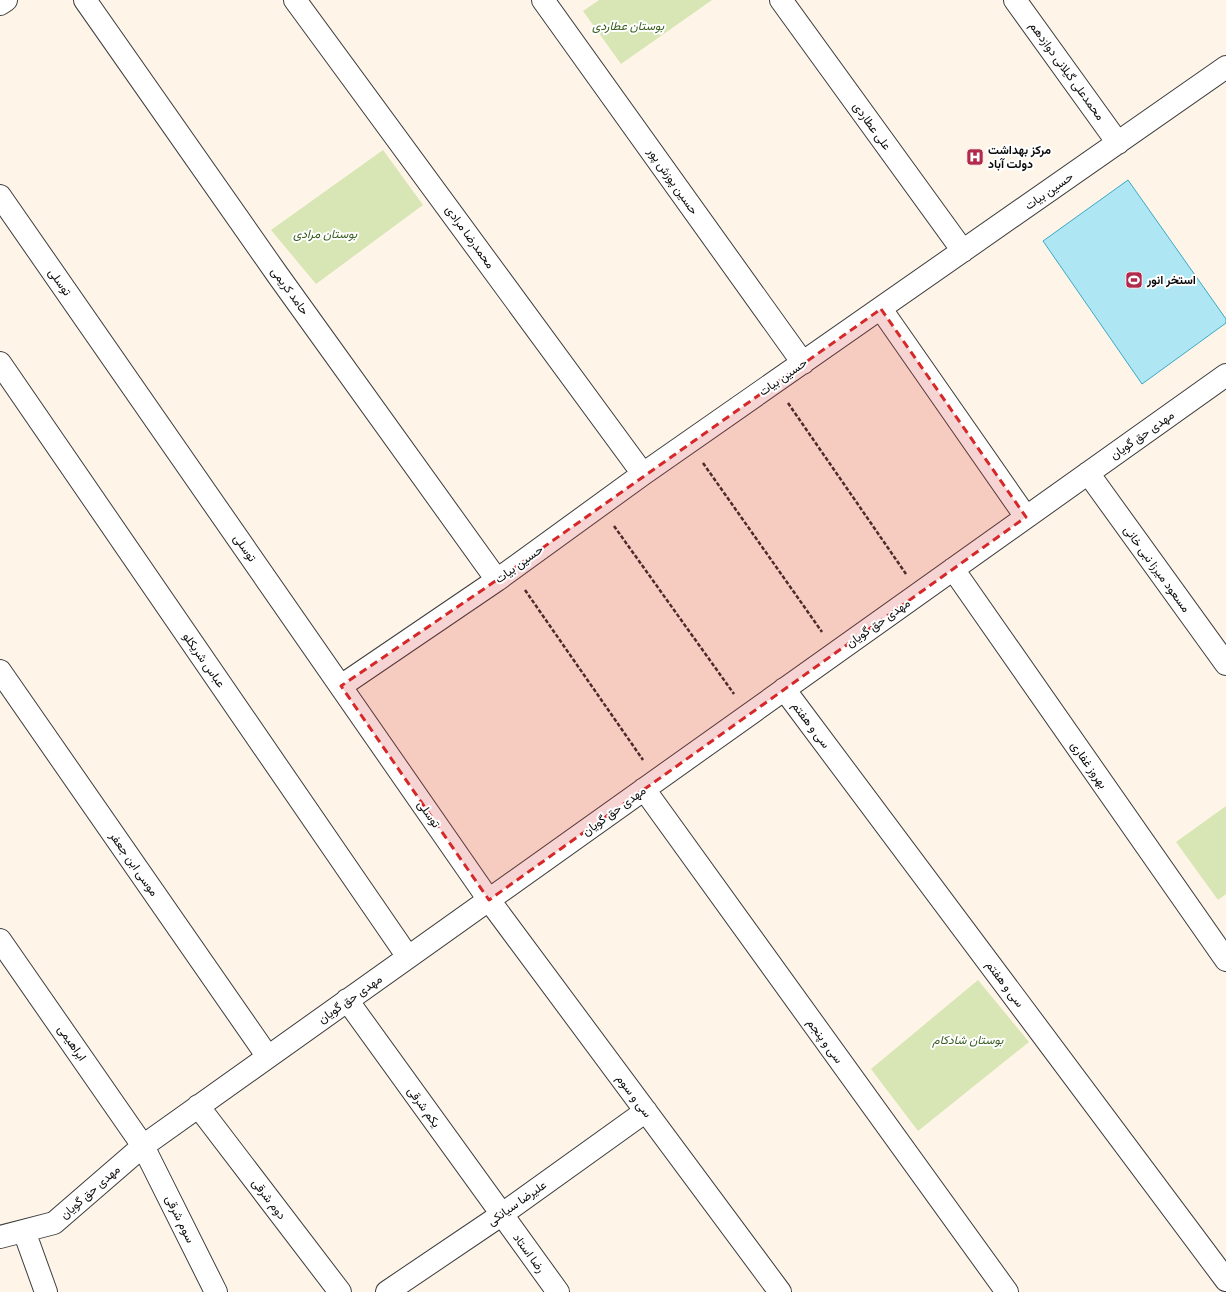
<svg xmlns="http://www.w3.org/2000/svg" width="1226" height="1292" font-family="'Source Serif 4',Vazirmatn,serif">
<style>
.green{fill:#d7e6b4}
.water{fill:#afe6f3;stroke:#3aa9c6}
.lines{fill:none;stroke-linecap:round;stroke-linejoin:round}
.minor-casing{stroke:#3d3d3d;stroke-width:24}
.path{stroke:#2c2c2c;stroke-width:2.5;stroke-dasharray:4 2;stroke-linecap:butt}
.minor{stroke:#fff;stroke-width:22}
.marked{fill:#d62828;fill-opacity:0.2;stroke:#d62828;stroke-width:3;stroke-dasharray:8 5;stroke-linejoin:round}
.labels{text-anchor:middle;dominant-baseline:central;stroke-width:4;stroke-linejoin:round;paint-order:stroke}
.park-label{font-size:12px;font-style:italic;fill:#385d1e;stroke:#fff}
.street-label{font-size:12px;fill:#0a0a0a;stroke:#fff}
.poi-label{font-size:12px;font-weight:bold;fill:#0a0a0a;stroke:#fff;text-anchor:start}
</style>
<rect width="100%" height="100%" fill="#fef5e8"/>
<path class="green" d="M 599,0 L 712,0 L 621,64 L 583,11 Z
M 383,150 L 423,205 L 316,284 L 271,230 Z
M 1226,806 L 1226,894 L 1218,900 L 1176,842 Z
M 978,980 L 1029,1042 L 918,1131 L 871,1069 Z"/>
<path class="water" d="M 1128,180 L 1226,319 L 1226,323 L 1142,384 L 1043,241 Z"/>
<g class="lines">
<defs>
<path id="minor" d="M 85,0 L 277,274 L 497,580
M 295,0 L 643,474
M 543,0 L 803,363
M 781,0 L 963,251
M 1015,0 L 1118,143
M 0,4 L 6,0
M 0,196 L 489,900 L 780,1292
M 881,309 L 1026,517
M 0,363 L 408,957
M 1088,473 L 1226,664
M 953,569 L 1226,960
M 0,671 L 268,1057
M 341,686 L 497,580 L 643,474 L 1226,67
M 784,689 L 1226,1280
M 644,789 L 1007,1292
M 0,940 L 143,1146 L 216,1292
M 347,1000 L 558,1292
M 198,1106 L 340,1292
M 24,1231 L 46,1292
M 0,1237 L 54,1223 L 143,1146 L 1226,375
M 387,1292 L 501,1215 L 646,1111"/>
</defs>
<use href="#minor" class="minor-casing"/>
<path class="path" d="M 788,403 L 906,574
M 703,463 L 822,632
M 614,526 L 734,694
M 525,590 L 643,760"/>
<use href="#minor" class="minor"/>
</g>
<path class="marked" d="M 881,309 L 1026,517 L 489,900 L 341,686 L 497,580 Z"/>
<defs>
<symbol id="hospital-square" viewBox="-11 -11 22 22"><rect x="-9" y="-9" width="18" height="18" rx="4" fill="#b22a4b" stroke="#fff"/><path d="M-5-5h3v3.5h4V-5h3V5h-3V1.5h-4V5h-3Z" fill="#fff"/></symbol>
<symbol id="stadium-square" viewBox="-11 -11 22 22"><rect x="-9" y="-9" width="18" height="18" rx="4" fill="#b22a4b" stroke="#fff"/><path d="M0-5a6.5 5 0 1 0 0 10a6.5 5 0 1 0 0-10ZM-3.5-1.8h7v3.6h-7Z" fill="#fff"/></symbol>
</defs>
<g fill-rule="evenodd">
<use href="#hospital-square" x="965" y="147" width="20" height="20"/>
<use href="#stadium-square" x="1124" y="270" width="20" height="20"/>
</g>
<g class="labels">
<g class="park-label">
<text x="628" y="26">بوستان عطاردی</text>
<text x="325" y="234">بوستان مرادی</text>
<text x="968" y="1040">بوستان شادکام</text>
</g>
<g class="street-label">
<text transform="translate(1067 71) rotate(54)">محمدعلی گیلانی دوازدهم</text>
<text transform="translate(872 126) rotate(54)">علی عطاردی</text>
<text transform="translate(673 181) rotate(55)">حسین پوزش پور</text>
<text transform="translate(1049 191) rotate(-35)">حسین بیات</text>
<text transform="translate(470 237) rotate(54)">محمدرضا مرادی</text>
<text transform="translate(60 282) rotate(55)">توسلی</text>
<text transform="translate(290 291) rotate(54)">حامد کریمی</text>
<text transform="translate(783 377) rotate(-35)">حسین بیات</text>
<text transform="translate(1142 435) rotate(-35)">مهدی حق گویان</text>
<text transform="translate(245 548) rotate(55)">توسلی</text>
<text transform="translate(519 564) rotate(-36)">حسین بیات</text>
<text transform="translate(1157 569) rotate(54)">مسعود میرزا نبی خانی</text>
<text transform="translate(878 623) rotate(-35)">مهدی حق گویان</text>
<text transform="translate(204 660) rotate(55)">عباس شریکلو</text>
<text transform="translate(811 725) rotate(53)">سی و هفتم</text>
<text transform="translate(1089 765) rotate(55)">بهروز غفاری</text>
<text transform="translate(614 811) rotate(-36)">مهدی حق گویان</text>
<text transform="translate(429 814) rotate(55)">توسلی</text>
<text transform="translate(134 864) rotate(55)">موسی ابن جعفر</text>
<text transform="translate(1005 984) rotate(53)">سی و هفتم</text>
<text transform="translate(350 999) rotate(-35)">مهدی حق گویان</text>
<text transform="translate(825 1041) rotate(54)">سی و پنجم</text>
<text transform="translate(72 1043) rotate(55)">ابراهیمی</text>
<text transform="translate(634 1096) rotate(53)">سی و سوم</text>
<text transform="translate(424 1107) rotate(54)">یکم شرقی</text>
<text transform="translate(90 1192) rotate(-41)">مهدی حق گویان</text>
<text transform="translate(269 1199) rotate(53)">دوم شرقی</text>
<text transform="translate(517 1203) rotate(-35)">علیرضا سیانکی</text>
<text transform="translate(180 1219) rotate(64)">سوم شرقی</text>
<text transform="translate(529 1253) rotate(54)">رضا استاد</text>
</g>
<g class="poi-label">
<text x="988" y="150">مرکز بهداشت<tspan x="988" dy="14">دولت آباد</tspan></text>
<text x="1147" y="280">استخر انور</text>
</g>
</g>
</svg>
